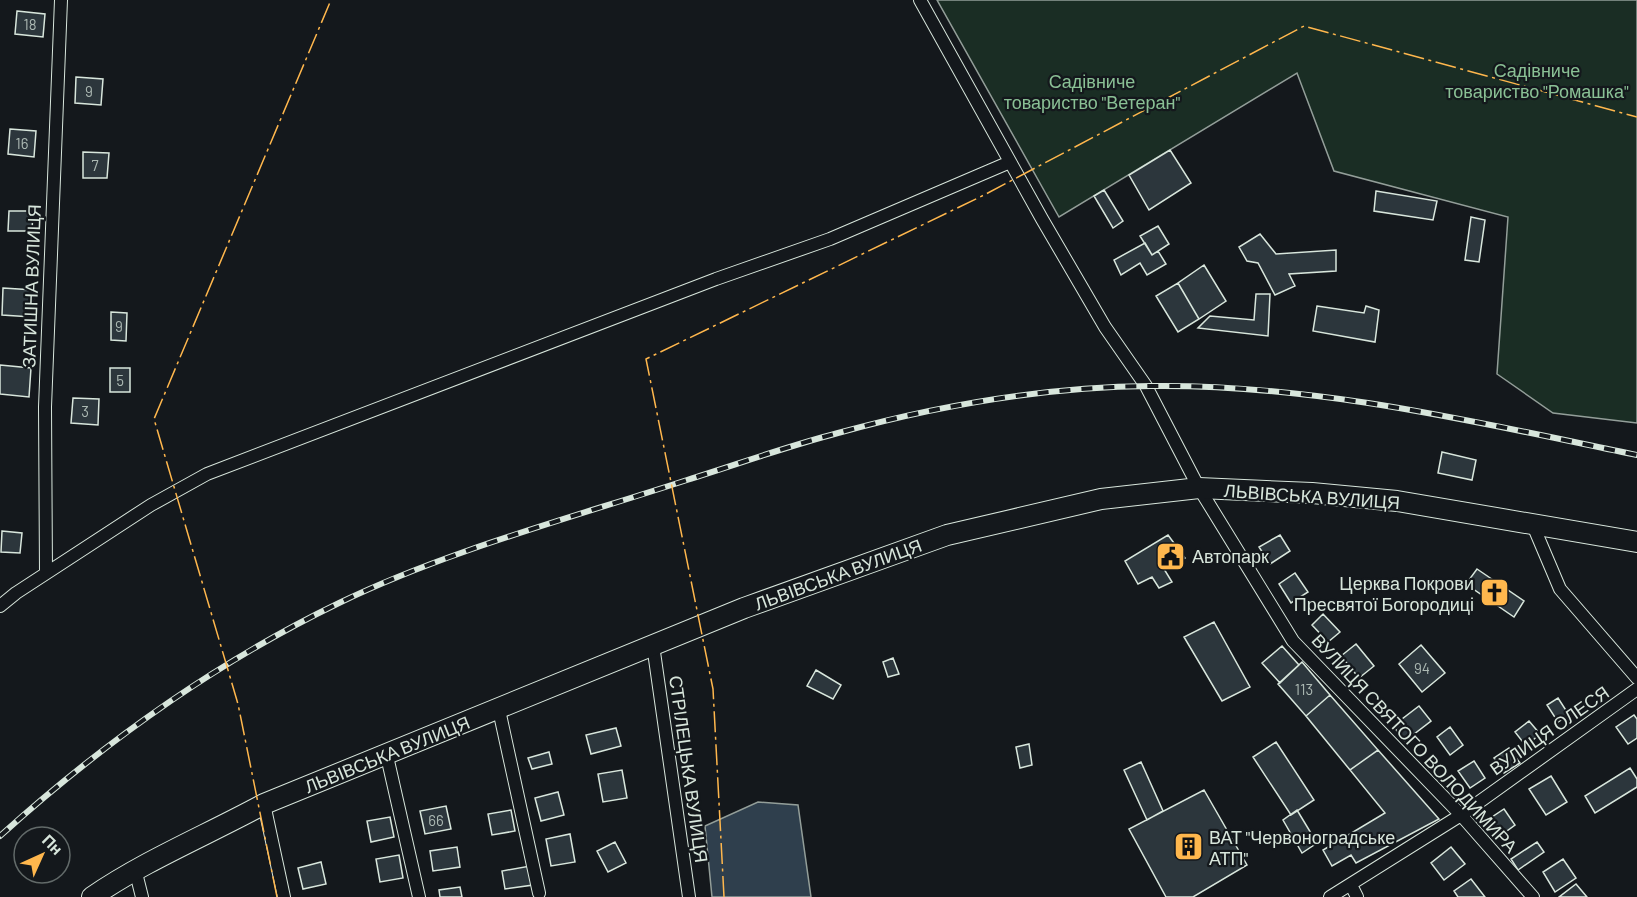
<svg xmlns="http://www.w3.org/2000/svg" width="1637" height="897" font-family="Barlow,sans-serif">
<style>
.green{fill:#1a2d24;stroke:#939e99;stroke-width:1.5}
.water{fill:#2f3f4d;stroke:#939e99;stroke-width:1.5}
.building{fill:#2c363c;stroke:#d8e6dc;stroke-width:1.5}
.lines{fill:none;stroke-linecap:round;stroke-linejoin:round}
.street-casing{stroke:#d8e6dc;stroke-width:14}
.primary-casing{stroke:#d8e6dc;stroke-width:22}
.street{stroke:#14181c;stroke-width:12}
.primary{stroke:#14181c;stroke-width:20}
.rail-casing{stroke:#d8e6dc;stroke-width:6}
.rail{stroke:#14181c;stroke-width:4;stroke-dasharray:11;stroke-linecap:butt}
.power{stroke:#ffb74d;stroke-width:1.5;stroke-dasharray:21 4.5 3 4.5;stroke-linecap:butt}
.labels{text-anchor:middle;dominant-baseline:central;stroke-width:4.5;stroke-linejoin:round;paint-order:stroke}
.number-label{font-size:15px;fill:#adbab4}
.park-label{font-size:18px;fill:#8ac095;stroke:#14181c}
.street-label{font-size:18px;fill:#d8e6dc;stroke:#14181c}
.poi-label{font-size:18px;fill:#d8e6dc;stroke:#14181c;text-anchor:start}
</style>
<rect width="100%" height="100%" fill="#14181c"/>
<path class="green" d="M 937,0 L 1637,0 L 1637,423 L 1553,413 L 1497,374 L 1508,217 L 1334,171 L 1297,73 L 1059,217 Z"/>
<path class="water" d="M 758,802 L 798,805 L 811,897 L 712,897 L 705,826 Z"/>
<path class="building" d="M 17,11 L 45,14 L 43,37 L 15,34 Z
M 76,77 L 103,79 L 101,105 L 75,103 Z
M 10,129 L 36,131 L 34,157 L 8,154 Z
M 1170,150 L 1191,183 L 1149,210 L 1129,175 Z
M 83,152 L 109,153 L 107,178 L 83,178 Z
M 1104,190 L 1123,221 L 1113,228 L 1094,196 Z
M 1376,191 L 1437,201 L 1433,220 L 1374,211 Z
M 9,211 L 33,211 L 32,231 L 8,231 Z
M 1471,217 L 1485,220 L 1479,262 L 1465,260 Z
M 1158,226 L 1169,244 L 1152,255 L 1140,236 Z
M 1260,234 L 1276,254 L 1336,250 L 1336,271 L 1289,274 L 1295,286 L 1275,295 L 1258,263 L 1247,261 L 1239,247 Z
M 1145,243 L 1152,255 L 1158,251 L 1166,264 L 1147,275 L 1140,263 L 1121,275 L 1114,260 Z
M 1204,265 L 1226,301 L 1199,319 L 1178,283 Z
M 1178,283 L 1199,319 L 1178,332 L 1156,296 Z
M 3,288 L 34,290 L 32,317 L 2,315 Z
M 1256,294 L 1270,294 L 1268,336 L 1198,328 L 1210,316 L 1254,320 Z
M 1317,306 L 1364,313 L 1366,306 L 1379,310 L 1375,342 L 1313,331 Z
M 111,312 L 127,313 L 126,341 L 111,340 Z
M 0,365 L 31,368 L 29,397 L 0,394 Z
M 110,368 L 130,368 L 130,392 L 110,392 Z
M 73,398 L 99,399 L 98,425 L 71,423 Z
M 1442,452 L 1476,460 L 1472,480 L 1438,473 Z
M 2,531 L 22,533 L 20,553 L 1,552 Z
M 1168,535 L 1185,558 L 1164,569 L 1172,582 L 1159,588 L 1152,577 L 1138,584 L 1125,561 Z
M 1280,535 L 1290,551 L 1270,564 L 1259,547 Z
M 1477,569 L 1524,601 L 1514,617 L 1466,584 Z
M 1295,573 L 1308,592 L 1291,603 L 1279,584 Z
M 1323,614 L 1340,632 L 1328,642 L 1312,625 Z
M 1214,622 L 1250,687 L 1222,701 L 1184,637 Z
M 1356,644 L 1374,666 L 1359,678 L 1341,656 Z
M 1421,645 L 1445,673 L 1422,692 L 1399,664 Z
M 1282,646 L 1299,665 L 1280,683 L 1262,663 Z
M 893,658 L 899,674 L 888,677 L 883,662 Z
M 1302,662 L 1330,695 L 1306,716 L 1278,684 Z
M 816,670 L 841,685 L 833,699 L 807,686 Z
M 1330,695 L 1378,750 L 1350,770 L 1306,716 Z
M 1558,698 L 1569,715 L 1558,722 L 1547,705 Z
M 1419,706 L 1431,721 L 1405,741 L 1393,726 Z
M 1634,715 L 1637,719 L 1637,738 L 1628,744 L 1616,727 Z
M 1529,721 L 1540,734 L 1526,746 L 1515,732 Z
M 1450,727 L 1463,745 L 1450,755 L 1437,737 Z
M 616,728 L 621,746 L 591,754 L 586,735 Z
M 1276,742 L 1314,800 L 1291,815 L 1253,757 Z
M 1029,744 L 1032,765 L 1020,768 L 1016,747 Z
M 1509,748 L 1520,763 L 1504,773 L 1494,758 Z
M 1378,750 L 1439,819 L 1356,863 L 1351,855 L 1332,866 L 1323,850 L 1385,813 L 1350,770 Z
M 549,752 L 552,764 L 532,769 L 528,758 Z
M 1474,761 L 1485,778 L 1470,788 L 1458,771 Z
M 1141,762 L 1163,811 L 1147,820 L 1124,770 Z
M 1630,768 L 1637,779 L 1637,787 L 1595,813 L 1585,796 Z
M 622,770 L 627,798 L 603,802 L 598,774 Z
M 1551,776 L 1567,802 L 1546,815 L 1529,789 Z
M 1204,790 L 1247,865 L 1193,897 L 1166,897 L 1129,829 Z
M 558,792 L 564,815 L 541,821 L 535,798 Z
M 446,806 L 451,829 L 425,834 L 420,811 Z
M 1504,809 L 1515,825 L 1500,836 L 1489,819 Z
M 511,810 L 515,831 L 492,835 L 488,814 Z
M 1297,810 L 1317,843 L 1302,853 L 1283,820 Z
M 390,817 L 394,837 L 371,842 L 367,821 Z
M 570,834 L 575,862 L 551,866 L 546,839 Z
M 615,842 L 626,863 L 608,872 L 597,851 Z
M 1537,842 L 1544,852 L 1518,870 L 1511,859 Z
M 457,847 L 460,867 L 433,871 L 430,851 Z
M 1451,847 L 1465,864 L 1444,880 L 1431,863 Z
M 399,855 L 403,878 L 380,882 L 376,859 Z
M 1563,859 L 1576,878 L 1555,892 L 1543,872 Z
M 321,862 L 326,884 L 303,889 L 298,868 Z
M 530,866 L 533,885 L 505,889 L 502,871 Z
M 1471,879 L 1485,897 L 1458,897 L 1454,891 Z
M 1576,884 L 1587,897 L 1559,897 Z
M 460,887 L 462,897 L 440,897 L 439,890 Z"/>
<g class="lines">
<defs>
<path id="street" d="M 920,0 L 1042,219 L 1105,327 L 1146,386 L 1199,488 L 1293,641 L 1461,815 L 1533,897
M 1532,523 L 1560,589 L 1637,678
M 46,573 L 45,407 L 61,0
M 0,606 L 16,593 L 151,505 L 207,474 L 716,279 L 830,239 L 1010,162
M 653,645 L 689,897
M 499,710 L 539,893
M 386,752 L 419,897
M 264,804 L 284,897
M 135,869 L 142,897
M 1351,885 L 1357,897
M 1330,897 L 1461,815 L 1637,689"/>
<path id="primary" d="M 92,897 C 146,860 207,835 264,804 L 744,608 L 947,535 L 1101,499 L 1199,488 L 1312,493 L 1397,501 L 1637,542"/>
</defs>
<use href="#street" class="street-casing"/>
<use href="#primary" class="primary-casing"/>
<use href="#street" class="street"/>
<use href="#primary" class="primary"/>
<defs>
<path id="rail" d="M 0,836 C 102,744 215,663 339,603 C 446,551 574,517 687,480 C 738,464 788,446 838,433 C 939,405 1046,387 1151,386 C 1316,384 1476,422 1637,455"/>
</defs>
<use href="#rail" class="rail-casing"/>
<use href="#rail" class="rail"/>
<path class="power" d="M 277,897 L 238,704 L 154,419 L 331,0
M 724,897 L 713,689 L 646,359 L 984,195 L 1304,26 L 1637,117"/>
</g>
<defs>
<symbol id="civic-square" viewBox="-11 -11 22 22"><rect x="-9" y="-9" width="18" height="18" rx="4" fill="#ffb74d" stroke="#14181c"/><path d="M-.6-6.5H3V-4.5H.6V-3L4-1V1h2V6H-6V1h2V-1L-.6-3ZM-1.2 2.5V6h2.4V2.5Z" fill="#111"/></symbol>
<symbol id="church-square" viewBox="-11 -11 22 22"><rect x="-9" y="-9" width="18" height="18" rx="4" fill="#ffb74d" stroke="#14181c"/><path d="M-1.2-6h2.4v3.5h3.3v2.4h-3.3V6h-2.4V-.1h-3.3v-2.4h3.3Z" fill="#111"/></symbol>
<symbol id="building-square" viewBox="-11 -11 22 22"><rect x="-9" y="-9" width="18" height="18" rx="4" fill="#ffb74d" stroke="#14181c"/><path d="M-4-6H4V6H1V3H-1V6H-4ZM-2.5-4.3h1.7v1.8h-1.7ZM.8-4.3h1.7v1.8H.8ZM-2.5-1h1.7V.8h-1.7ZM.8-1h1.7V.8H.8Z" fill="#111"/></symbol>
</defs>
<g fill-rule="evenodd">
<use href="#civic-square" x="1154" y="540" width="33" height="33"/>
<use href="#church-square" x="1478" y="576" width="33" height="33"/>
<use href="#building-square" x="1172" y="830" width="33" height="33"/>
</g>
<g class="labels">
<g class="number-label">
<text x="30" y="24">18</text>
<text x="89" y="91">9</text>
<text x="22" y="143">16</text>
<text x="95" y="165">7</text>
<text x="119" y="326">9</text>
<text x="120" y="380">5</text>
<text x="85" y="411">3</text>
<text x="1422" y="668">94</text>
<text x="1304" y="689">113</text>
<text x="436" y="820">66</text>
</g>
<g class="park-label">
<text x="1537" y="70">Садівниче<tspan x="1537" dy="21">товариство "Ромашка"</tspan></text>
<text x="1092" y="81">Садівниче<tspan x="1092" dy="21">товариство "Ветеран"</tspan></text>
</g>
<g class="street-label">
<text transform="translate(31 286) rotate(-88)">ЗАТИШНА ВУЛИЦЯ</text>
<text transform="translate(1312 496) rotate(4)">ЛЬВІВСЬКА ВУЛИЦЯ</text>
<text transform="translate(838 574) rotate(-20)">ЛЬВІВСЬКА ВУЛИЦЯ</text>
<text transform="translate(1549 730) rotate(-35)">ВУЛИЦЯ ОЛЕСЯ</text>
<text transform="translate(1415 743) rotate(47)">ВУЛИЦЯ СВЯТОГО ВОЛОДИМИРА</text>
<text transform="translate(387 754) rotate(-22)">ЛЬВІВСЬКА ВУЛИЦЯ</text>
<text transform="translate(689 769) rotate(82)">СТРІЛЕЦЬКА ВУЛИЦЯ</text>
</g>
<g class="poi-label">
<text x="1192" y="556">Автопарк</text>
<text x="1474" y="583" text-anchor="end">Церква Покрови<tspan x="1474" dy="21">Пресвятої Богородиці</tspan></text>
<text x="1209" y="837">ВАТ "Червоноградське<tspan x="1209" dy="21">АТП"</tspan></text>
</g>
</g>
<g transform="translate(42 855) rotate(45)"><circle r="28" fill="#14181c" stroke="#626a69" stroke-width="1.5"/>
<path d="M0-4.5L10 22L0 15L-10 22Z" fill="#ffb74d"/>
<text y="-9" font-size="16" font-weight="bold" text-anchor="middle" fill="#d8e6dc">Пн</text>
</g>
</svg>
